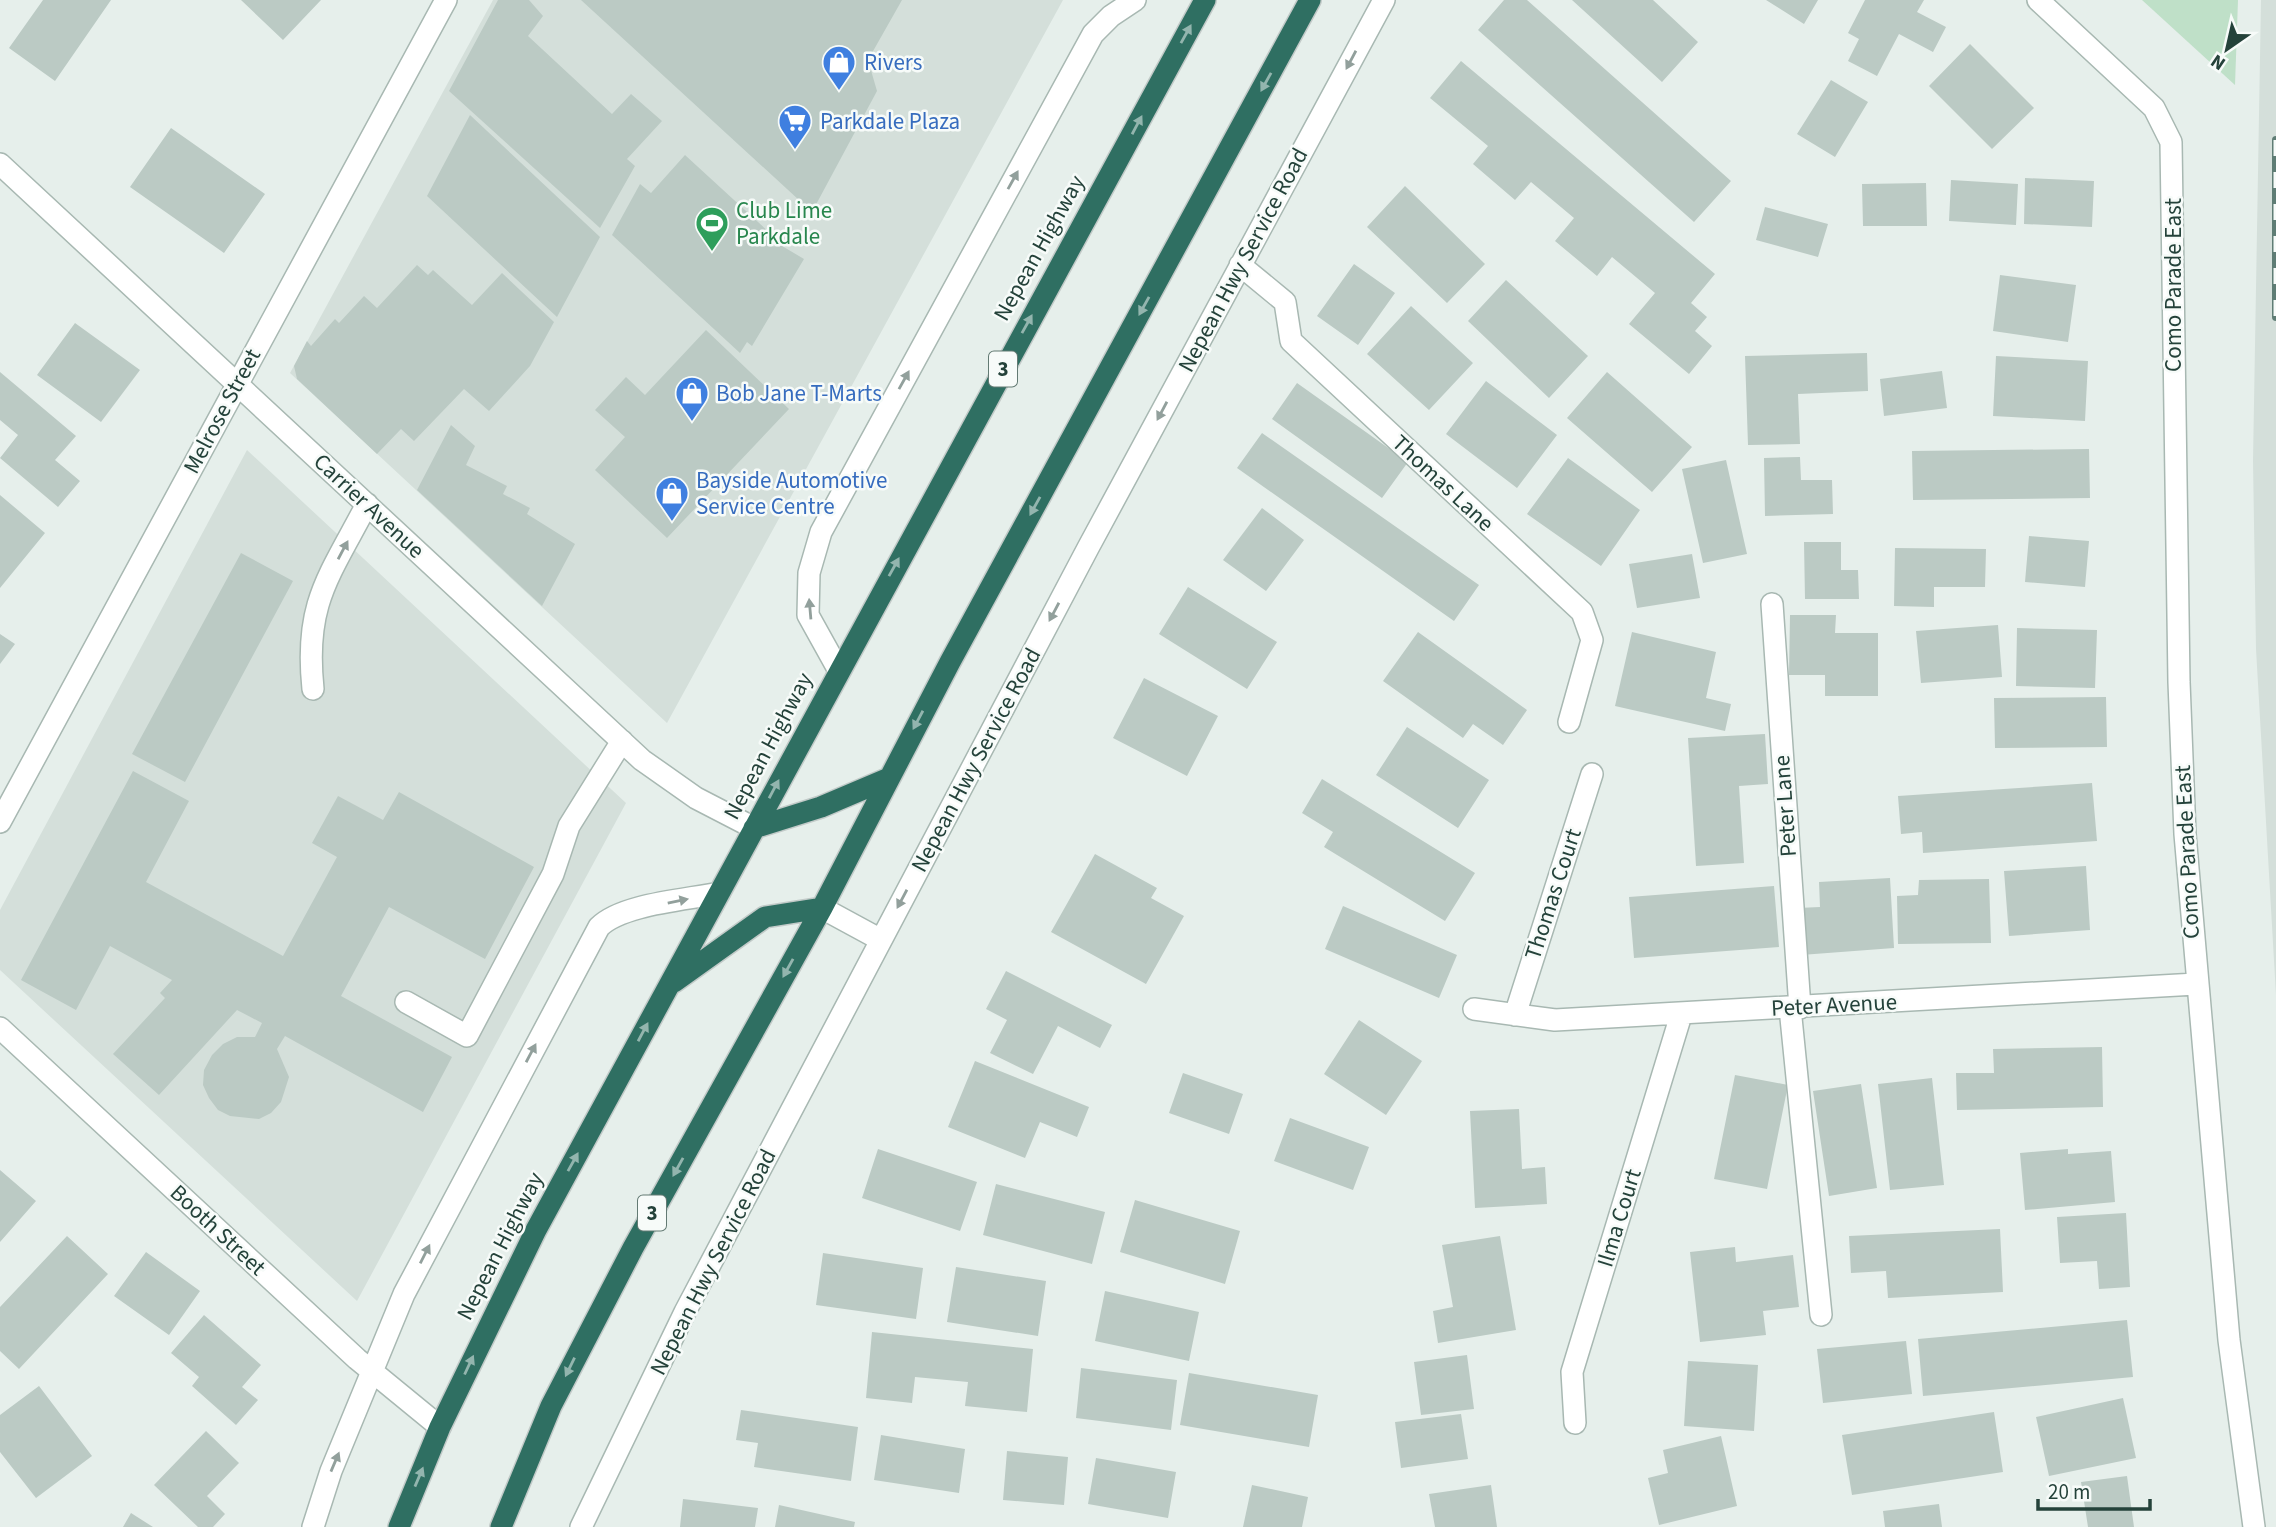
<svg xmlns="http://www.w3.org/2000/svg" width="2276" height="1527" font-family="'Source Sans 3',sans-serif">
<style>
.built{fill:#d4dfda}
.green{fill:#bfe0c8}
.building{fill:#bbcac4}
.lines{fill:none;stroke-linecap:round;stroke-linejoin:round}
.minor-casing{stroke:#a8b8b2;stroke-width:24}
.highway-casing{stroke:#c2cac8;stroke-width:24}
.minor{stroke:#fff;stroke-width:21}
.highway{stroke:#2f6f62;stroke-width:21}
.rail-casing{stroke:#5f7d75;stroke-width:8}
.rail{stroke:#f7fbf9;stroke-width:5;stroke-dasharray:16;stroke-linecap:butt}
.oneway{fill:#93b5ae}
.oneway2{fill:#92a09c}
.labels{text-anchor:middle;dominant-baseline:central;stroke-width:5;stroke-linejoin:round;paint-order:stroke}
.shield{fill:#f7fbf9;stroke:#637a73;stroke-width:2}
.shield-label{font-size:21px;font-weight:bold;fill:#24423a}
.shop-label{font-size:23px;fill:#366cbe;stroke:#f7fbf9;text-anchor:start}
.leisure-label{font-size:23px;fill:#27864d;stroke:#f7fbf9;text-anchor:start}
.street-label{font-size:23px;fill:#24423a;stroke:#f7fbf9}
</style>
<rect width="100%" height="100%" fill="#e6efeb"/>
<path class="built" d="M 493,0 L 1063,0 L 667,723 L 290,373 Z
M 2261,0 L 2276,0 L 2276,995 L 2256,649 L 2253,461 Z
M 247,450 L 626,803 L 357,1301 L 0,970 L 0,910 Z"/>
<path class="green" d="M 2142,0 L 2238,0 L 2235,85 Z"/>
<path class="building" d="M 43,0 L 111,0 L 55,81 L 9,48 Z
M 241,0 L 321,0 L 283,40 Z
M 498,0 L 529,0 L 543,16 L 528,36 L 612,114 L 631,94 L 662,121 L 627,159 L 635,166 L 600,228 L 449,91 Z
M 581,0 L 902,0 L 868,60 L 877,91 L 812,212 Z
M 1504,0 L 1527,0 L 1731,181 L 1694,222 L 1478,30 Z
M 1572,0 L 1653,0 L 1698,42 L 1662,82 Z
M 1766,0 L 1818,0 L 1804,24 Z
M 1865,0 L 1924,0 L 1917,12 L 1946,27 L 1933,52 L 1899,34 L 1877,76 L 1848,61 L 1859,39 L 1848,33 Z
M 1970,44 L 2034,108 L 1992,149 L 1929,86 Z
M 1461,61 L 1715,274 L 1691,303 L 1707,317 L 1695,331 L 1712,346 L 1689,374 L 1629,324 L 1655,293 L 1612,257 L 1597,276 L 1555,241 L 1574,218 L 1531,182 L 1515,200 L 1473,164 L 1488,146 L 1430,98 Z
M 1831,80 L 1868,102 L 1835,157 L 1797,134 Z
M 470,115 L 600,237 L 557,317 L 427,196 Z
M 171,128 L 265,194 L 224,253 L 130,187 Z
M 685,155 L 771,234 L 766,239 L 774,247 L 777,243 L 804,259 L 752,346 L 747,342 L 740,353 L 612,235 L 640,184 L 651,193 Z
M 2025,178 L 2094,181 L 2092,227 L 2024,224 Z
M 1951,180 L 2018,184 L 2016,225 L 1949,221 Z
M 1926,183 L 1927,226 L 1863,226 L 1862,184 Z
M 1405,186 L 1485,264 L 1447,303 L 1367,227 Z
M 1765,207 L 1828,224 L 1818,257 L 1756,240 Z
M 1354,264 L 1395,293 L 1358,345 L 1317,316 Z
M 417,265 L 428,275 L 433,270 L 472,305 L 502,273 L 554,322 L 530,366 L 489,411 L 464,389 L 414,441 L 401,429 L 377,454 L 297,379 L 294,366 L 307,341 L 311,346 L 335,319 L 339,323 L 364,296 L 377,308 Z
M 2000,275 L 2076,285 L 2068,342 L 1993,331 Z
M 1506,280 L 1588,356 L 1549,398 L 1468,321 Z
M 1411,306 L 1473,363 L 1429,410 L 1367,354 Z
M 75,323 L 140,370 L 101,422 L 37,375 Z
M 706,330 L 789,409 L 667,538 L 595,470 L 625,437 L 595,410 L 626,377 L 645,395 Z
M 1867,353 L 1868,391 L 1798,394 L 1800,444 L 1748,445 L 1745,356 Z
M 1996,356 L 2088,361 L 2085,421 L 1993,416 Z
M 1942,371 L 1947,408 L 1884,416 L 1880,379 Z
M 0,372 L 76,436 L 55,460 L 80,481 L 58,507 L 0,458 L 18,435 L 0,420 Z
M 1607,372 L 1692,447 L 1652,492 L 1567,418 Z
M 1486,381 L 1557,435 L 1517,488 L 1446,434 Z
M 1297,383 L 1408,462 L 1382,498 L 1272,419 Z
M 451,425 L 475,446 L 466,465 L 507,486 L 503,494 L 530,508 L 527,514 L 575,544 L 542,606 L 417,490 Z
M 1262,433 L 1479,585 L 1454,621 L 1237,468 Z
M 2089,449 L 2090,498 L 1913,500 L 1912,451 Z
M 1800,457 L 1801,480 L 1832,480 L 1833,514 L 1765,516 L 1764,458 Z
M 1568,458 L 1640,510 L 1601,566 L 1527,514 Z
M 1726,460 L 1747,554 L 1703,563 L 1682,469 Z
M 0,495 L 45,533 L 0,588 Z
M 1262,508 L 1304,540 L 1266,591 L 1223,560 Z
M 2029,536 L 2089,541 L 2085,587 L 2025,582 Z
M 1804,542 L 1841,542 L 1841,570 L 1858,570 L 1859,599 L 1805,599 Z
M 1895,548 L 1986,549 L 1985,587 L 1934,587 L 1934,607 L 1894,606 Z
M 241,553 L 293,581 L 185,782 L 132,754 Z
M 1692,554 L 1700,598 L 1637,608 L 1629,564 Z
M 1188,587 L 1277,642 L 1247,689 L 1159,634 Z
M 1790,615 L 1836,615 L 1835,633 L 1878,633 L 1878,696 L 1825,696 L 1825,675 L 1789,675 Z
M 1998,625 L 2002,677 L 1921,683 L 1916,631 Z
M 2017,628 L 2097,630 L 2095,688 L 2016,686 Z
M 1418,632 L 1527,710 L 1503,745 L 1473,724 L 1463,738 L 1383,681 Z
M 1632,632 L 1716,652 L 1706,698 L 1731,704 L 1725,731 L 1615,706 Z
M 0,634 L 15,644 L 0,664 Z
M 1144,678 L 1218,716 L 1187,776 L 1113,738 Z
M 2106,697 L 2107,747 L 1995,748 L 1994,698 Z
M 1407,727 L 1489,780 L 1458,828 L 1376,775 Z
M 1765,734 L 1768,784 L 1739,786 L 1744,863 L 1696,866 L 1688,738 Z
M 133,771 L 189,801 L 146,882 L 283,956 L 337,857 L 312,843 L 338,796 L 383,820 L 399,792 L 534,867 L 485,959 L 389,907 L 341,996 L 452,1057 L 423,1112 L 285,1036 L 277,1049 L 289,1077 L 281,1102 L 271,1113 L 259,1119 L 230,1116 L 218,1110 L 209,1098 L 203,1085 L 204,1070 L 212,1055 L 223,1044 L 237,1037 L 255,1037 L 262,1023 L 237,1010 L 159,1095 L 113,1054 L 165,998 L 160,993 L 172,980 L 110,946 L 76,1010 L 21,980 Z
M 1322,779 L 1475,873 L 1445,921 L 1324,847 L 1333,832 L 1302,813 Z
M 2092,783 L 2097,841 L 1923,853 L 1922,832 L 1901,834 L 1898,796 Z
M 1095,854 L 1157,888 L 1151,898 L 1184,916 L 1146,984 L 1051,932 Z
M 2086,866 L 2090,930 L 2009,936 L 2004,871 Z
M 1890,878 L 1894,948 L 1801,955 L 1798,908 L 1820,907 L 1819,882 Z
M 1989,879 L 1991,943 L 1898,944 L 1897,896 L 1918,895 L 1919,880 Z
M 1774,886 L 1779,947 L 1634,958 L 1629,897 Z
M 1343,906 L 1457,955 L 1439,998 L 1325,949 Z
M 1006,971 L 1112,1025 L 1100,1048 L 1058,1026 L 1033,1074 L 990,1053 L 1007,1020 L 986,1009 Z
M 1359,1020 L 1422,1061 L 1386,1115 L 1324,1074 Z
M 2102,1047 L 2103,1107 L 1957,1110 L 1956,1073 L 1994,1073 L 1993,1049 Z
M 975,1061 L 1089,1107 L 1077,1137 L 1040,1122 L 1025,1158 L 948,1127 Z
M 1183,1073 L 1243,1094 L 1229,1134 L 1169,1113 Z
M 1735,1075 L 1788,1085 L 1767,1189 L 1714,1179 Z
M 1932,1078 L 1944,1185 L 1890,1190 L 1878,1084 Z
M 1861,1084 L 1877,1188 L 1829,1196 L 1813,1091 Z
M 1519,1109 L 1522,1169 L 1545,1167 L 1547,1204 L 1475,1208 L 1470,1111 Z
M 1290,1118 L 1369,1147 L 1353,1190 L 1274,1161 Z
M 878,1149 L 977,1182 L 960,1231 L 862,1198 Z
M 2068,1149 L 2068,1154 L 2111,1151 L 2115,1202 L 2025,1210 L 2020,1153 Z
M 0,1170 L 36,1201 L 0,1242 Z
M 996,1184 L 1105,1212 L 1092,1264 L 983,1235 Z
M 1135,1200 L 1240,1231 L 1225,1284 L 1120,1252 Z
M 2126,1213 L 2130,1287 L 2099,1289 L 2097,1261 L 2060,1263 L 2057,1217 Z
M 2000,1229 L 2003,1292 L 1888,1298 L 1886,1271 L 1851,1273 L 1849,1236 Z
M 67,1236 L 108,1274 L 19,1369 L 0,1351 L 0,1307 Z
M 1500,1236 L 1516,1330 L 1438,1343 L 1433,1311 L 1453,1307 L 1442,1245 Z
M 1735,1247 L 1736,1262 L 1793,1255 L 1799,1307 L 1763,1311 L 1766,1335 L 1700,1342 L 1690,1252 Z
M 146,1252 L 200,1291 L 169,1335 L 114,1296 Z
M 823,1253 L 923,1268 L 916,1319 L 816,1305 Z
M 956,1267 L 1046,1281 L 1038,1336 L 947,1322 Z
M 1105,1291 L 1199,1312 L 1189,1361 L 1095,1341 Z
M 204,1315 L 261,1365 L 242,1387 L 258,1400 L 236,1425 L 192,1386 L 199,1377 L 171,1353 Z
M 2127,1320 L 2133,1377 L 1923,1396 L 1918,1339 Z
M 872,1332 L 1033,1349 L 1027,1412 L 965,1406 L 968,1382 L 915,1377 L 912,1403 L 866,1398 Z
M 1906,1341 L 1912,1394 L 1823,1403 L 1817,1349 Z
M 1467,1355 L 1474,1409 L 1421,1415 L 1414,1362 Z
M 1688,1361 L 1758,1365 L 1754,1431 L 1684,1426 Z
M 1081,1368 L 1177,1380 L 1171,1430 L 1076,1418 Z
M 1189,1373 L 1318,1395 L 1309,1447 L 1180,1425 Z
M 39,1386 L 92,1456 L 36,1498 L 0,1452 L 0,1415 Z
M 2123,1398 L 2136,1458 L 2049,1476 L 2036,1417 Z
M 741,1410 L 858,1427 L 851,1481 L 754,1467 L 758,1443 L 736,1440 Z
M 1994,1412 L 2003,1472 L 1852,1495 L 1842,1435 Z
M 1461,1414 L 1468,1459 L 1401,1468 L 1395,1422 Z
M 206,1431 L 239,1463 L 207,1496 L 225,1514 L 213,1527 L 198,1527 L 154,1485 Z
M 881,1435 L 965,1449 L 959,1493 L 874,1480 Z
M 1721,1436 L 1737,1506 L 1659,1525 L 1648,1478 L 1668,1473 L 1663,1450 Z
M 1007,1451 L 1068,1457 L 1064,1505 L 1003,1500 Z
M 1096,1458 L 1176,1472 L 1168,1518 L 1088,1504 Z
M 2127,1476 L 2134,1527 L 2088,1527 L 2081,1482 Z
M 1252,1485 L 1308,1497 L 1302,1527 L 1243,1527 Z
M 1491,1485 L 1497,1527 L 1435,1527 L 1429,1494 Z
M 683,1499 L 758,1508 L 755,1527 L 680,1527 Z
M 1939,1504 L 1942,1527 L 1885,1527 L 1883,1511 Z
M 779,1505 L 855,1522 L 854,1527 L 775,1527 Z
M 131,1513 L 153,1527 L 123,1527 Z"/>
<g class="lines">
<defs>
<path id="minor" d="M 2038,0 L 2154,108 L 2171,142 L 2179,682 L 2185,834 L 2229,1340 L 2254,1527
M 0,164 L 642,760 L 696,798 L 754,828
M 1240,265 L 1285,302 L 1291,341 L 1582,612 L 1592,640 L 1569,722
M 1772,604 L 1800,1008
M 838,669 L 808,615 L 809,573 L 821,532 L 1093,34 L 1111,16 L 1135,0
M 313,689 C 304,603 329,577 367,504
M 0,822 L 446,0
M 822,908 L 881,940
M 406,1002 L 467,1036 L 553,874 L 569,826 L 622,741
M 1790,1008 L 1821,1315
M 1474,1009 L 1555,1020 L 2196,984
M 1515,1015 L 1592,774
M 0,1028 L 357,1359 L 440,1427
M 1575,1423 L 1572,1372 L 1681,1015
M 313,1527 L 331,1471 L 404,1294 L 599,927 C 622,904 686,900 719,893
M 581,1527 L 685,1312 L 1088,548 L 1384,0"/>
<path id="highway" d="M 754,828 L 821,807 L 887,779
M 674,982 L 765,917 L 822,908
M 399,1527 L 440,1427 L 536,1230 L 1205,0
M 501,1527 L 551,1406 L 633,1248 L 822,908 L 950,662 L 1310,0"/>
</defs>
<use href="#minor" class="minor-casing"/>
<use href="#highway" class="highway-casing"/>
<use href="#minor" class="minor"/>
<use href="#highway" class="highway"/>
<defs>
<path id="rail" d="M 2276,140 L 2276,317"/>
</defs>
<use href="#rail" class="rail-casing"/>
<use href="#rail" class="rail"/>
</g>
<defs><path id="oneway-solid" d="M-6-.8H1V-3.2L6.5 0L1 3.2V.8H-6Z" transform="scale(1.75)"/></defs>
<g class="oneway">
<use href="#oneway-solid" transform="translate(1186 34) rotate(-61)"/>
<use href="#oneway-solid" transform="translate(1266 82) rotate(119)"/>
<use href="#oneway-solid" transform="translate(1137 125) rotate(-62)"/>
<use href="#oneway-solid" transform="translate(1144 306) rotate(119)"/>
<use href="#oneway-solid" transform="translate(1027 324) rotate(-61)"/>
<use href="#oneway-solid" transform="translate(1035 506) rotate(119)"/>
<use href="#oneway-solid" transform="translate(894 567) rotate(-61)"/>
<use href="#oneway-solid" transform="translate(918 720) rotate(118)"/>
<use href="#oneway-solid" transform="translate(774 789) rotate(-62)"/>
<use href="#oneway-solid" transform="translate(788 968) rotate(119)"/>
<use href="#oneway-solid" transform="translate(643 1032) rotate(-62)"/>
<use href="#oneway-solid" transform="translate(573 1162) rotate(-61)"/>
<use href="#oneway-solid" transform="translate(678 1167) rotate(119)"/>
<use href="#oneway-solid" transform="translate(469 1365) rotate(-65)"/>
<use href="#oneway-solid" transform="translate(570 1367) rotate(116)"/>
<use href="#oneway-solid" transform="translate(419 1477) rotate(-67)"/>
</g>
<g class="oneway2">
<use href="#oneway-solid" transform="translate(1351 60) rotate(118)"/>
<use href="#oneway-solid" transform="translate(1013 180) rotate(-61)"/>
<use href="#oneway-solid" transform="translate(904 380) rotate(-61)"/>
<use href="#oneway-solid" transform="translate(1162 411) rotate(118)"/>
<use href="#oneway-solid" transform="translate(343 550) rotate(-62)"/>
<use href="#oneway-solid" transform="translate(810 609) rotate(-95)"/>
<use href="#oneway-solid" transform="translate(1054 612) rotate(118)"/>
<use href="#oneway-solid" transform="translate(902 899) rotate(118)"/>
<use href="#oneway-solid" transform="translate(678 901) rotate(-12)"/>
<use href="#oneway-solid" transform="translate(531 1053) rotate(-62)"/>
<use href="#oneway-solid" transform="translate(425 1254) rotate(-63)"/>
<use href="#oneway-solid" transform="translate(335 1462) rotate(-67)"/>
</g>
<defs>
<symbol id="shop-pin" viewBox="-11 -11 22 30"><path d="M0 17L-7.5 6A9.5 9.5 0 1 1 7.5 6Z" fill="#3f7fe0" stroke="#f7fbf9"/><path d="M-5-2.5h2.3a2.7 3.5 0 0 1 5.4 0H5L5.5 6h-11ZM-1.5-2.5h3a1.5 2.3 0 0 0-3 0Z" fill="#fff"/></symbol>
<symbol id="supermarket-pin" viewBox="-11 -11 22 30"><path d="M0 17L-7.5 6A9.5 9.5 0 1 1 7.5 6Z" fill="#3f7fe0" stroke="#f7fbf9"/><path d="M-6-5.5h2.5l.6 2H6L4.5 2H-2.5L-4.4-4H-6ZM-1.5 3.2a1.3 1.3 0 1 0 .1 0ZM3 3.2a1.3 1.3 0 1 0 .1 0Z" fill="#fff"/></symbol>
<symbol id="stadium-pin" viewBox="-11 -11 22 30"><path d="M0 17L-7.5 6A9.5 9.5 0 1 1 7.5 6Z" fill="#2e9e5b" stroke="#f7fbf9"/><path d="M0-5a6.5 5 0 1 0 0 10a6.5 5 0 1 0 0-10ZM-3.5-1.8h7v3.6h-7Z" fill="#fff"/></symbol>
</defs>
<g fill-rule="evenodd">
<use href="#shop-pin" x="820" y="43" width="38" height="52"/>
<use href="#supermarket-pin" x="776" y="102" width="38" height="52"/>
<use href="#stadium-pin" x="693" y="204" width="38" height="52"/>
<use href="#shop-pin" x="673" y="374" width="38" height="52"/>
<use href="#shop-pin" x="653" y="474" width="38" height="52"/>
</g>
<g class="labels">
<g class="shield">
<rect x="989" y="351.5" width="28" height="35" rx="5"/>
<rect x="638" y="1195.5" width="28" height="35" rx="5"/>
</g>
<g class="shield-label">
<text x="1003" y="369">3</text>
<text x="652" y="1213">3</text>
</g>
<g class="shop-label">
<text x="864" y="62">Rivers</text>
<text x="820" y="121">Parkdale Plaza</text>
<text x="716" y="393">Bob Jane T-Marts</text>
<text x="696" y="480">Bayside Automotive<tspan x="696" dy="26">Service Centre</tspan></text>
</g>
<g class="leisure-label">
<text x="736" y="210">Club Lime<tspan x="736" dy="26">Parkdale</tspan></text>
</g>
<g class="street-label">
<text transform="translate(1039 248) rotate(-61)">Nepean Highway</text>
<text transform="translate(1243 260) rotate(-62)">Nepean Hwy Service Road</text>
<text transform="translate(2173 285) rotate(-90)">Como Parade East</text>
<text transform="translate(222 411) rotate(-62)">Melrose Street</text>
<text transform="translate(1443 483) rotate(43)">Thomas Lane</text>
<text transform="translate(369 506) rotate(43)">Carrier Avenue</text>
<text transform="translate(768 746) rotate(-62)">Nepean Highway</text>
<text transform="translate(976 760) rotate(-62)">Nepean Hwy Service Road</text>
<text transform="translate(1785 806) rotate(-94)">Peter Lane</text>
<text transform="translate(2187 852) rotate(-93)">Como Parade East</text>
<text transform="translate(1553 894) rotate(-72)">Thomas Court</text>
<text transform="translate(1834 1005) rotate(-3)">Peter Avenue</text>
<text transform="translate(1619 1218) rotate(-73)">Ilma Court</text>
<text transform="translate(218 1230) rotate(43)">Booth Street</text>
<text transform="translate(500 1246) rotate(-63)">Nepean Highway</text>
<text transform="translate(713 1262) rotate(-63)">Nepean Hwy Service Road</text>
</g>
</g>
<g transform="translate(2227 49) rotate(214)" stroke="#f7fbf9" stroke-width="5" paint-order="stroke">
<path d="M0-5L12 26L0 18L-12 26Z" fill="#24423a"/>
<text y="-10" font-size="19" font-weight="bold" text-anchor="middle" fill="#24423a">N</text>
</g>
<path d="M2038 1499v10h112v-10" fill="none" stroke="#24423a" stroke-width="3.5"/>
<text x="2048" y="1499" font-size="21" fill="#24423a" stroke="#f7fbf9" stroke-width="5" paint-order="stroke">20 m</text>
</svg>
